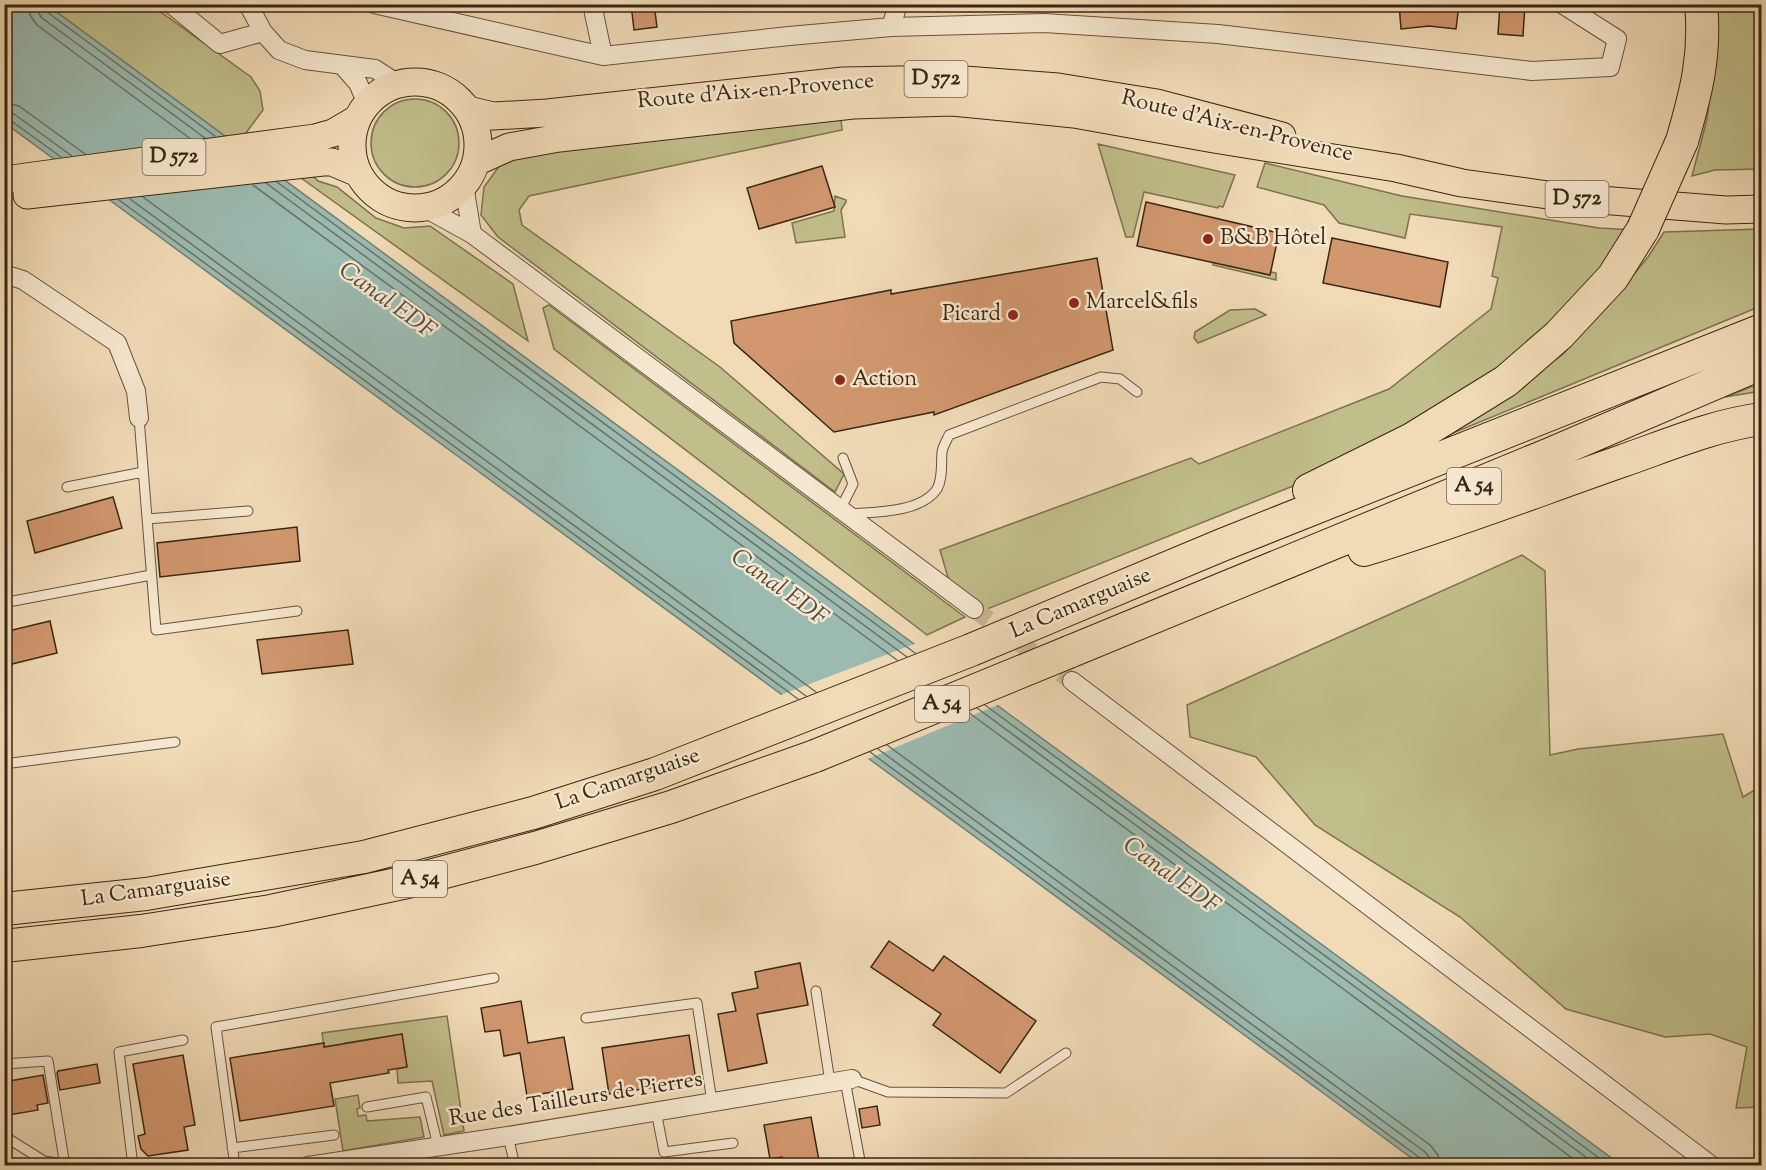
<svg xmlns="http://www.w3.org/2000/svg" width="1766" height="1170" font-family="'Sorts Mill Goudy',serif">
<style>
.green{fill:#c0be8a;stroke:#7d724e;stroke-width:1.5}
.water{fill:#9bbbb1;stroke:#747f72;stroke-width:1.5}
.pier{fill:#f1dbb7}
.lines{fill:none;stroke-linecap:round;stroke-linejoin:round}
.shore{stroke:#6a7062;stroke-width:1.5}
.building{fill:#d2976f;stroke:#3a2613;stroke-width:1.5}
.minor-tunnel{stroke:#ccb796;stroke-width:18;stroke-dasharray:18 9;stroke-linecap:butt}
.service-casing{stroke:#68533c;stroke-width:11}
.minor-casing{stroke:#68533c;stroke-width:20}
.primary-casing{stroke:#3a2613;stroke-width:29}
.motorway-casing{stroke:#3a2613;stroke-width:34}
.service{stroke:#f6e8d0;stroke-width:9}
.minor{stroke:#f6e8d0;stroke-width:18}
.primary{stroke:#f1dbb7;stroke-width:27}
.motorway{stroke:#f1dbb7;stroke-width:32}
.motorway-bridge-casing{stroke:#3a2613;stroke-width:34;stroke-linecap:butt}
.motorway-bridge{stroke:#f1dbb7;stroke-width:32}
.poi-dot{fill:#8f2418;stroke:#f6e8d0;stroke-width:2}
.labels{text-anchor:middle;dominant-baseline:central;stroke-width:5;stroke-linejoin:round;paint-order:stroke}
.shield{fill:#f6e8d0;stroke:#72604c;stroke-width:1.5}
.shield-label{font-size:21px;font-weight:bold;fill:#3a2613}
.street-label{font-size:22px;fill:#3a2613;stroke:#f6e8d0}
.poi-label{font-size:22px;fill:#3a2613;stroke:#f6e8d0;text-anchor:start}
.water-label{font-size:24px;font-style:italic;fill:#524b3a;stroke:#f6e8d0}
</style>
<rect width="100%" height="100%" fill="#f1dbb7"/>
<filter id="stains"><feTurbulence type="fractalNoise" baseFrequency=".00333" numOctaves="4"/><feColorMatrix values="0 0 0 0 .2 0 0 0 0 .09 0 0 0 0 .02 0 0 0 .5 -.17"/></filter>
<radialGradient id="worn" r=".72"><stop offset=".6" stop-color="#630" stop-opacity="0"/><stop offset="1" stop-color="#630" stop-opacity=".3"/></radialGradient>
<path class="green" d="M 47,5 L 151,5 L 251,77 L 260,91 L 263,110 L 237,145 Z
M 1715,5 L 1761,5 L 1761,169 L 1715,170 L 1692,176 L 1707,119 L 1713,71 Z
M371 143a44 44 0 1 1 88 0a44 44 0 1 1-88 0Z
M 841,119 L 842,130 L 529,196 L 519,210 L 522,225 L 720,367 L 844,474 L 835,492 L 498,237 L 481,215 L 484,187 L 500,165 L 528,155 Z
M 1098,144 L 1235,175 L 1223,207 L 1219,206 L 1218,208 L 1144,192 L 1133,237 L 1126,237 Z
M 1265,163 L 1402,196 L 1599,228 L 1633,230 L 1605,273 L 1513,365 L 1380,443 L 1293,486 L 980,612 L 951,588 L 940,550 L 1191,458 L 1199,464 L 1389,389 L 1491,309 L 1498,278 L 1492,276 L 1502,227 L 1410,214 L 1405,238 L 1339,223 L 1324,205 L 1257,187 Z
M 313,176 L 318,181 L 337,187 L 376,218 L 404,228 L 430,226 L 513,284 L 528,341 L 301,178 Z
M 835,196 L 846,200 L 846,202 L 841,210 L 845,237 L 796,243 L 792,223 L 834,211 Z
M 1761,229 L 1761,306 L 1451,434 L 1449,433 L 1562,355 L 1607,307 L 1648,257 L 1664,232 Z
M 1214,261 L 1276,273 L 1276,280 L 1213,265 Z
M 549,305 L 965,617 L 927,635 L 554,349 L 543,308 Z
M 1255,309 L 1266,315 L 1198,343 L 1194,338 L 1195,332 L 1230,310 Z
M 1761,383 L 1761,391 L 1725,397 Z
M 1522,555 L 1545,571 L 1550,755 L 1578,749 L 1723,734 L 1743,797 L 1761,786 L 1761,1107 L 1736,1108 L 1747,1047 L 1710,1034 L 1665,1037 L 1566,1009 L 1460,917 L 1315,825 L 1256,757 L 1190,737 L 1187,705 Z
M 447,1016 L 464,1131 L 444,1135 L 432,1081 L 398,1083 L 397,1069 L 407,1067 L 402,1034 L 345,1043 L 326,1059 L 322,1033 Z
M 358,1095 L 360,1108 L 357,1109 L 358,1116 L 366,1115 L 367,1121 L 420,1117 L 424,1137 L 343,1151 L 335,1099 Z"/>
<path class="water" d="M 5,5 L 47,5 L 1621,1165 L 1421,1165 L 5,123 Z"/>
<path class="pier" d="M 917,643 L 1000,704 L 865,760 L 778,696 Z"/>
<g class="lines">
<path class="shore" d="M 28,4 L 30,15 L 37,25 L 192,140
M 37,4 L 38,12 L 42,18 L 205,138
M 44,4 L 47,12 L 215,136
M 4,102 L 19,106 L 85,154
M 4,111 L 14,114 L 72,156
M 4,119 L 10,120 L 61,157
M 277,182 L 915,653
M 266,183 L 907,657
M 253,185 L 897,660
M 143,197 L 816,692
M 130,199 L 806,696
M 119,200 L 798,699
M 985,705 L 1610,1166
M 977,708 L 1598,1166
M 968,712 L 1583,1166
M 887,745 L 1430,1145 L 1438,1155 L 1440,1166
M 878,749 L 1425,1152 L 1430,1158 L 1431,1166
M 870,752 L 1420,1158 L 1423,1166"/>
</g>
<path class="building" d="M 631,4 L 654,4 L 657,27 L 634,30 Z
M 1399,4 L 1459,4 L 1456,29 L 1429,26 L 1401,29 Z
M 1500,4 L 1525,4 L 1523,36 L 1498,34 Z
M 822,166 L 835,207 L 759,229 L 747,188 Z
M 1146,202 L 1279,233 L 1270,275 L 1137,246 Z
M 1332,238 L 1448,262 L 1440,307 L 1323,283 Z
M 1097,258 L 1113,350 L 934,415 L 934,412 L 834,432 L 734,343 L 731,321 L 891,290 L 891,294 Z
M 113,497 L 122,528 L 35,553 L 27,521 Z
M 297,527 L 300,561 L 160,577 L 157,543 Z
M 50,621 L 57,653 L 4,666 L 4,632 Z
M 348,630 L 353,664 L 262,674 L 257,640 Z
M 889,941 L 933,971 L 944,956 L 1036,1021 L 1000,1073 L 933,1025 L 941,1014 L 871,967 Z
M 800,963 L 808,1005 L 757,1014 L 767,1063 L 728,1071 L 718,1014 L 736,1011 L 732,993 L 758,988 L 755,972 Z
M 521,1001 L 528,1043 L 564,1037 L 573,1089 L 527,1096 L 520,1053 L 504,1056 L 500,1030 L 485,1032 L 481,1008 Z
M 402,1034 L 407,1067 L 388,1070 L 389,1073 L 330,1083 L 334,1106 L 240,1121 L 230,1058 L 324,1043 L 324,1047 Z
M 689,1035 L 696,1081 L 609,1094 L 602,1048 Z
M 183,1055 L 195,1125 L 184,1127 L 188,1150 L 148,1156 L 141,1149 L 138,1136 L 145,1134 L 133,1064 Z
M 97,1064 L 100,1083 L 60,1090 L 57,1073 L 58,1071 Z
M 43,1075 L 48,1103 L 37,1105 L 38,1110 L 9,1115 L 8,1110 L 4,1111 L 4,1082 Z
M 877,1106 L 880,1125 L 862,1128 L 859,1109 Z
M 811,1117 L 820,1166 L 784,1166 L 782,1157 L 770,1159 L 764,1125 Z"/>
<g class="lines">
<path class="minor-tunnel" d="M 974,609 L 1072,681"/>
<defs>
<path id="service" d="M 139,418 L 156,630 L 297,611
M 67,487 L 143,472
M 841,508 L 853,484 L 843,458
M 849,514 C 874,512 921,513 937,489 C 943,478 941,464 942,452 C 943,446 947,440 949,435 L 1101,377 L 1120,379 L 1137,392
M 147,519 L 248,511
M 8,602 L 151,575
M 4,764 L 175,742
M 816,991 L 830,1082
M 586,1018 L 697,1003 L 712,1102
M 4,1064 L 48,1061 L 65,1166
M 852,1079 L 888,1092 L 1006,1093 L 1066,1053
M 845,1080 L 861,1166
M 367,1107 L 426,1097 L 438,1146
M 656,1111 L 664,1152 L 733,1143
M 4,1136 L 44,1161 L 65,1164
M 508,1136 L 515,1166
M 232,1148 L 334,1135
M 414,1150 L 417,1166
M 133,1166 L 119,1052 L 183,1040
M 235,1166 L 216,1027 L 494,978"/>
<path id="minor" d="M 171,4 L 220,44 L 263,32
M 248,4 L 263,32 L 279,50 L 305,60 L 375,69 L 398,84
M 374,4 L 603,56 L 789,36 L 891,27 L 1044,23 L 1218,34 L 1532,71 L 1610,67 L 1617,39 L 1562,4
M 592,4 L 603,56
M 891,27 L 898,4
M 342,65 L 358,83 L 367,104
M 464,185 L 472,234
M 425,208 L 472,234 L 974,609
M 4,274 L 23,280 L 117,343 L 136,391 L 139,418
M 1072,681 L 1712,1166
M 308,1166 L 508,1136 L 852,1079"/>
<path id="primary" d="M352 145a63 63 0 1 1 126 0a63 63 0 1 1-126 0Z
M 468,110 L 493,116 L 547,113 L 843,81 L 952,79 L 1058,87 L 1157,103 L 1282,136
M 476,162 L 509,147 L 559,138 L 853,105 L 952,102 L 1074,114 L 1214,139 L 1396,168 L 1462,183 L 1562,197 L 1726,210 L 1762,209
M 4,180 L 315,138 L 333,133 L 357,119
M 27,195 L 323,162 L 332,162 L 358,173"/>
<path id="motorway" d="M 1682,141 C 1696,93 1706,55 1701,4
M 1309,490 L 1412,439 L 1506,381 L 1559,335 L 1613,277 L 1643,229
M 1364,550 C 1451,524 1536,491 1622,461 C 1668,445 1714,425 1762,419
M 1069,652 L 1550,454 L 1762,363
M 4,909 L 146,894 L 364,857 L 533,813 L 655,774 L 971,650 L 1222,545 L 1762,330
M 4,946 L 141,931 L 271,911 L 407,882 L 535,848 L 671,807 L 815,756"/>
</defs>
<use href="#service" class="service-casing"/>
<use href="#minor" class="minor-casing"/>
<use href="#primary" class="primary-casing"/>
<use href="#motorway" class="motorway-casing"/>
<use href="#service" class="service"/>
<use href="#minor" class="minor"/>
<use href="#primary" class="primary"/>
<use href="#motorway" class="motorway"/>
<defs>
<path id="motorway-bridge" d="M 1643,229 L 1682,141
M 815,756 L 1069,652"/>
</defs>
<use href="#motorway-bridge" class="motorway-bridge-casing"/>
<use href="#motorway-bridge" class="motorway-bridge"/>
</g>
<g class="poi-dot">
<circle cx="1208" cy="239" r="6"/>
<circle cx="1074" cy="303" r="6"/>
<circle cx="1013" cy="315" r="6"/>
<circle cx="840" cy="380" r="6"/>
</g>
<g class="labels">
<g class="shield">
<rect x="904.5" y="61" width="63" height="36" rx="4.5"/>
<rect x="142.5" y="139" width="63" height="36" rx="4.5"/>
<rect x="1545.5" y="181" width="63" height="36" rx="4.5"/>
<rect x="1447" y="468" width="54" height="36" rx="4.5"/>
<rect x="915" y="686" width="54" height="36" rx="4.5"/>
<rect x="393" y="861" width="54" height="36" rx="4.5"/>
</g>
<g class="shield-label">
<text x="936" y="79">D 572</text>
<text x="174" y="157">D 572</text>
<text x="1577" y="199">D 572</text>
<text x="1474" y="486">A 54</text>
<text x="942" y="704">A 54</text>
<text x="420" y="879">A 54</text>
</g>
<g class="street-label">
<text transform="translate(756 92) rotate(-5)">Route d'Aix-en-Provence</text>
<text transform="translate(1237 127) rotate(14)">Route d'Aix-en-Provence</text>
<text transform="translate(1081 604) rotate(-23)">La Camarguaise</text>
<text transform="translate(628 780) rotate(-19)">La Camarguaise</text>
<text transform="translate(156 890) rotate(-8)">La Camarguaise</text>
<text transform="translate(576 1100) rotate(-9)">Rue des Tailleurs de Pierres</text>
</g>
<g class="poi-label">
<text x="1220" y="239">B&amp;B Hôtel</text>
<text x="1086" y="303">Marcel&amp;fils</text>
<text x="1001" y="315" text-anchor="end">Picard</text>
<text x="852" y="380">Action</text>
</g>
<g class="water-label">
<text transform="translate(387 301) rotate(36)">Canal EDF</text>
<text transform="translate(779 588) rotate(36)">Canal EDF</text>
<text transform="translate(1171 876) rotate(36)">Canal EDF</text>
</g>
</g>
<rect width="1766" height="1170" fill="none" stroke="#f1dbb7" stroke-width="24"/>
<rect x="6" y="6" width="1754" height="1158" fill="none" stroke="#3a2613" stroke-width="3"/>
<rect x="12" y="12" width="1742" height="1146" fill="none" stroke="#3a2613" stroke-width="1.5"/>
<rect width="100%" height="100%" filter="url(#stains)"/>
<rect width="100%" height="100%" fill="url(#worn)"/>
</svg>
